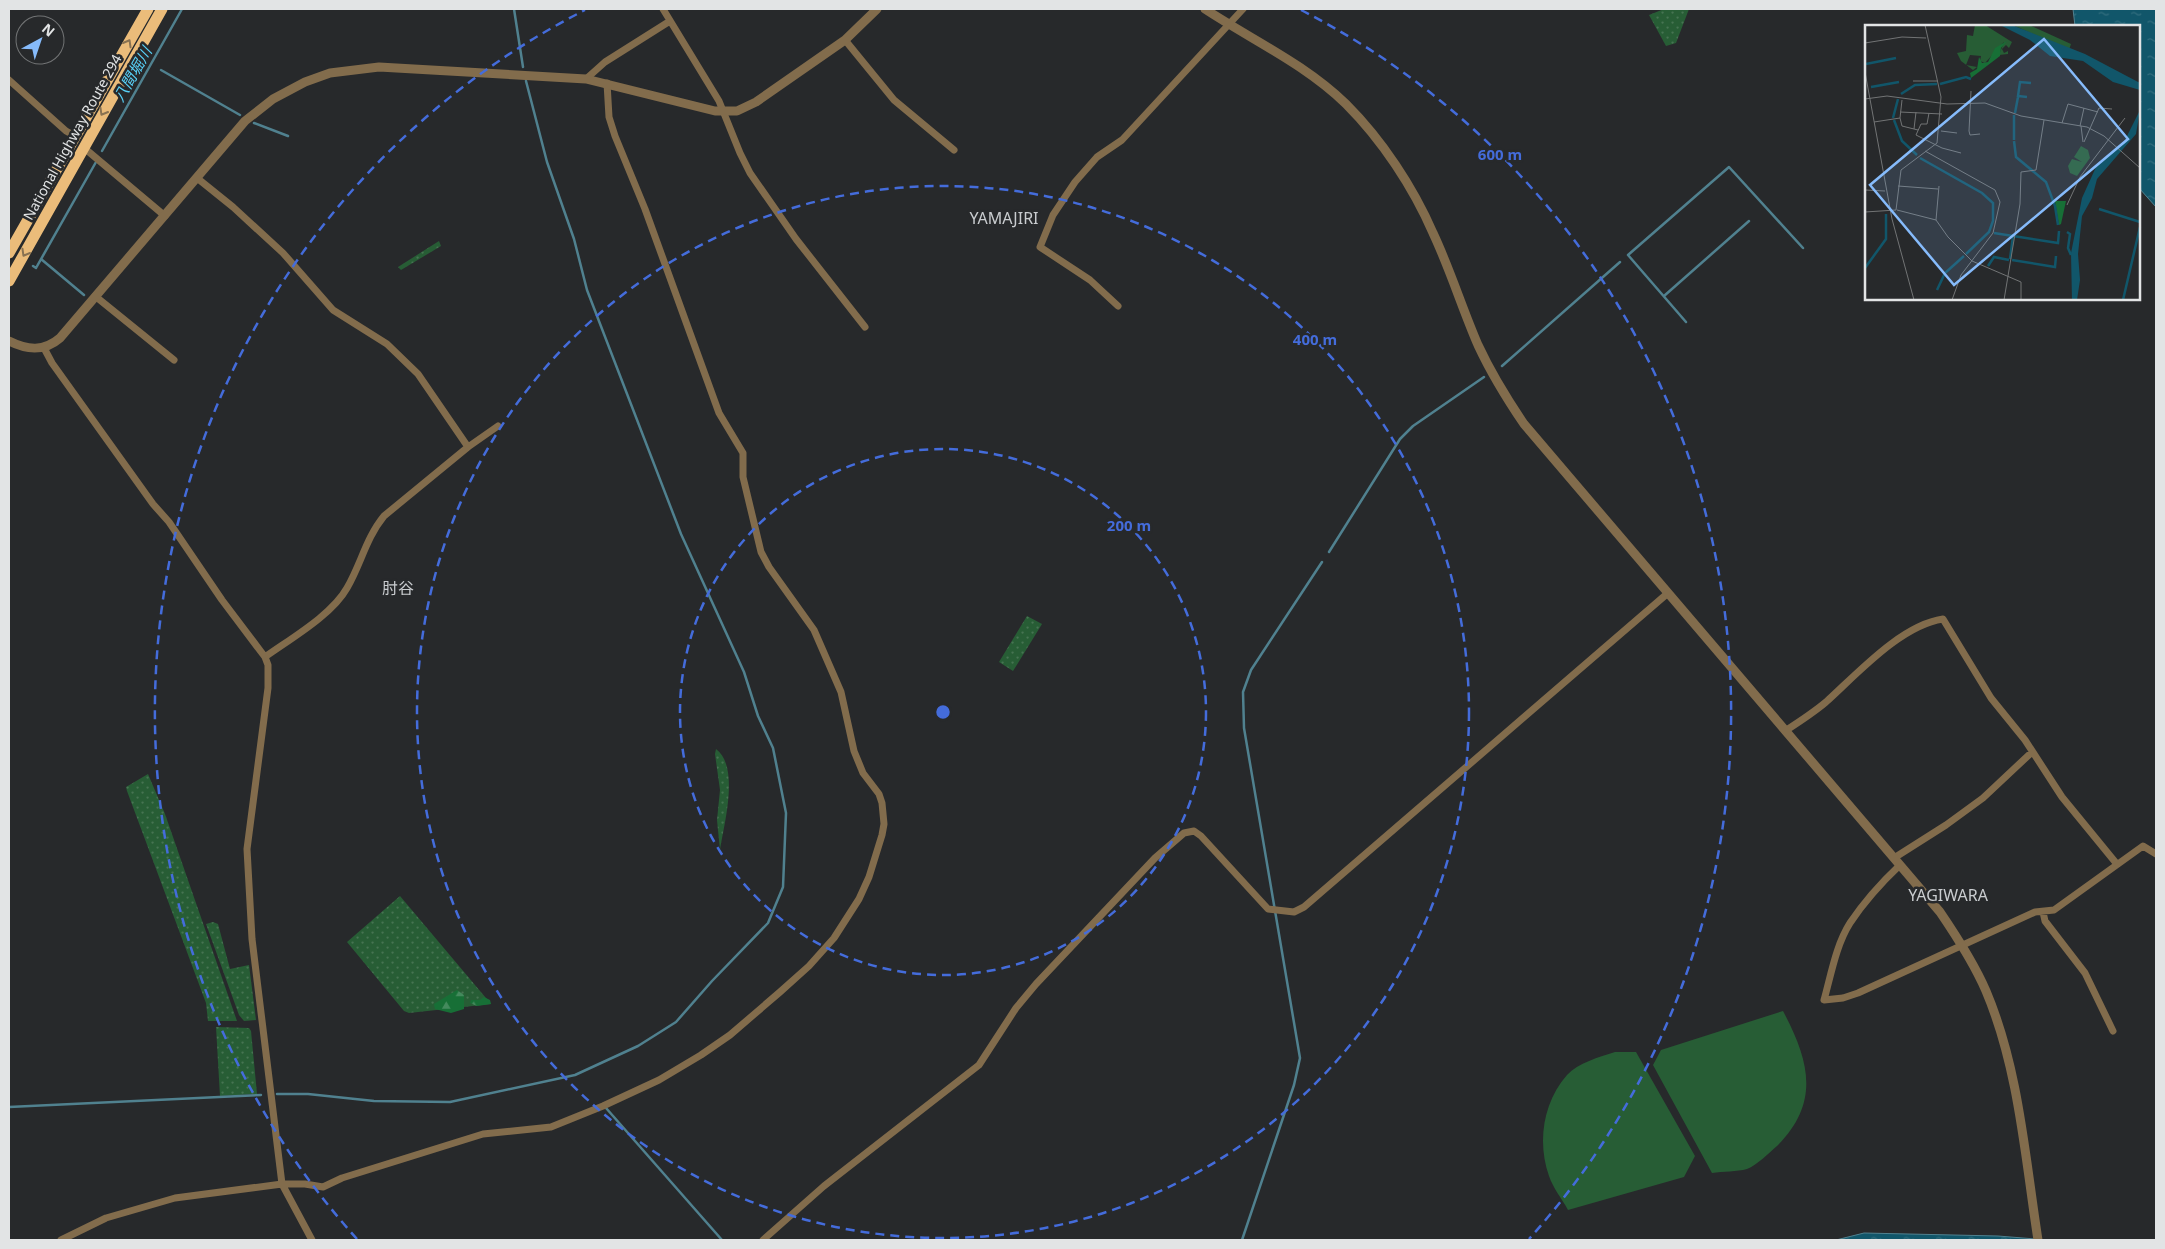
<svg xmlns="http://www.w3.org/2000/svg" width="2165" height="1249" font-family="'Noto Sans','Noto Sans JP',sans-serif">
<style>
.grass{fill:url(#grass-dots)}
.forest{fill:url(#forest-firs)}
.garden{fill:#275d35}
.water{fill:url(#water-ripples);stroke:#50818f}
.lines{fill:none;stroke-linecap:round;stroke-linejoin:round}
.stream{stroke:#50818f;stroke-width:2.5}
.minor{stroke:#826c4c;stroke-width:7}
.tertiary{stroke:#826c4c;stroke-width:9}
.trunk{stroke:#ebbc7a;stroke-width:11}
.oneway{stroke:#897252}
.ring{fill:none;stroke:#446cdb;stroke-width:2.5;stroke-dasharray:9 6}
.labels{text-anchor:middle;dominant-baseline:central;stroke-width:5;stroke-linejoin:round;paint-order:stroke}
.street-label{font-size:14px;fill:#e2e4e5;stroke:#27292b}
.water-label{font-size:15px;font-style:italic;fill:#58d1f8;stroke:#27292b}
.quarter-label{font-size:16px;fill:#c9cccf;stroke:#27292b}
.inset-river{fill:none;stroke:#11566a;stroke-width:2.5}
.inset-road{fill:none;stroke:#727475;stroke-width:1}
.view{fill:#86bbfb;fill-opacity:0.15;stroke:#86bbfb;stroke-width:2.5}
.inset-edge{fill:none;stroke:#e2e4e5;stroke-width:2.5}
.centre{fill:#446cdb;stroke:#27292b;stroke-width:2.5}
.ring-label{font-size:15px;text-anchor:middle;font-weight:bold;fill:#446cdb;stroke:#27292b;stroke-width:5;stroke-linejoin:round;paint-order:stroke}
</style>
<defs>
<pattern id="grass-dots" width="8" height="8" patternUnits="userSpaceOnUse" patternTransform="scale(1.25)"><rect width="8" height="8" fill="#275d35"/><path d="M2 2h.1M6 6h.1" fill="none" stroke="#467452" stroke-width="1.8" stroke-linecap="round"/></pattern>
<pattern id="forest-firs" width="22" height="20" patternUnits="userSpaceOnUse" patternTransform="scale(1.25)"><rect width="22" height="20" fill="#176f36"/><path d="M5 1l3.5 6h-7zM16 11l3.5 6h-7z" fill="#448a5d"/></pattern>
<pattern id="water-ripples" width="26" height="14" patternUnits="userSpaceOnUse" patternTransform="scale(1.25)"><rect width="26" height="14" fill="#11566a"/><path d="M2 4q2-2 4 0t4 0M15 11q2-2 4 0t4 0" fill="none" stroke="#336e7f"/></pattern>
</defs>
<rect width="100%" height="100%" fill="#27292b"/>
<path class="grass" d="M 1664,9 L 1689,9 L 1676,43 L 1666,46 L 1649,15 Z
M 439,241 L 441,246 L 401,270 L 398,267 Z
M 1027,616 L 1042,624 L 1013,671 L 999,662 Z
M 716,749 C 740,767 724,824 720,850 L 717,820 L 720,790 L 715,754 Z
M 148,774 L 165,814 L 237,1021 L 208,1021 L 206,1003 L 127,791 L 126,787 Z
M 400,896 L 491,1004 L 409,1013 L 404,1011 L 347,942 Z
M 213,922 L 218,924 L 230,969 L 249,965 L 256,1020 L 244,1021 L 239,1015 L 206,924 Z
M 216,1027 L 249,1028 L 251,1031 L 257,1094 L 220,1096 Z"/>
<path class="forest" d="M 457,990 L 464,995 L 464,1009 L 451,1013 L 435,1009 L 434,1004 Z
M 484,997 L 490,1000 L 491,1004 L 477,1006 L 470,1003 L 471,1000 L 480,1000 Z"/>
<path class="garden" d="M 1783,1011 C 1809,1060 1821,1102 1777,1146 C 1769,1153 1757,1165 1747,1169 C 1737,1172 1723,1171 1712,1173 L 1653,1065 L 1661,1050 Z
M 1615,1052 L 1636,1052 L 1695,1156 L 1684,1177 L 1568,1210 C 1562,1199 1553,1188 1549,1176 C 1537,1142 1543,1102 1567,1075 C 1578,1063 1599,1057 1615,1052 Z"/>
<path class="water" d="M 2073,9 L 2156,9 L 2156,207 L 2139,188 L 2139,26 L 2075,26 Z
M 1864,1233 L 1998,1236 L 2048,1240 L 1836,1240 Z"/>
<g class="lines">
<path class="stream" d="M 514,9 L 523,67
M 161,70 L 240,115
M 254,123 L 288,136
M 102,151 L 182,9
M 41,259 L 84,295
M 33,266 L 36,268 L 96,162
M 1664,296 L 1749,221
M 1686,322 L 1628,255 L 1729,167 L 1803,248
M 1502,366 L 1620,262
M 1329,552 L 1400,439 L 1413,426 L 1484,377
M 277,1094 L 308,1094 L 374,1101 L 450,1102 L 575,1075 L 638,1046 L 676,1022 L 712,981 L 768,923 L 783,887 L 786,813 L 773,748 L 758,716 L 744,672 L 681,534 L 587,290 L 574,239 L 547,162 L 526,81
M 9,1107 L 261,1095
M 606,1108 L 722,1240
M 1242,1240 L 1294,1085 L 1300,1058 L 1244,728 L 1243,692 L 1251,670 L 1322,562"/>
<path class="minor" d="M 663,9 L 719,101 L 740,153 L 750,173 L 796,239 L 865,327
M 845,40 L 894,100 L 954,150
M 586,79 L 605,62 L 670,21
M 9,80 L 66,131 L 75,136
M 83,147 L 165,216
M 197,178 L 233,207 L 283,253 L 333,310 L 387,344 L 418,374 L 468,447
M 95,296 L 174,360
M 1118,306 L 1090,280 L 1040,247 L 1053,215 L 1075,182 L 1097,157 L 1122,140 L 1243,9
M 44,348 L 52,363 L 153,504 L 169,522 L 222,600 L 265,657 L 268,665 L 268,688 L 247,849 L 252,939 L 282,1184 L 312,1240
M 265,657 C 290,639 332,615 347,588 C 361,564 366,538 384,516 L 468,447 L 498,426
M 1785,731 C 1799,722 1813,713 1826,702 C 1857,674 1901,625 1943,619 L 1991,698 L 2025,740 L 2062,797 L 2116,863
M 1894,858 L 1946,825 L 1983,798 L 2032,752
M 1900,865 C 1882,882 1864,902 1850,923 C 1836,945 1831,975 1824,1000 L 1843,998 L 1858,993 L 2035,912 L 2054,910 L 2143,846 L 2156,854
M 2043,912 L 2045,921 L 2085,973 L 2113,1031
M 61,1240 L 106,1218 L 175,1198 L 282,1184 L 305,1184 L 323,1187 L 342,1178 L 483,1134 L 551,1127 L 603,1106 L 659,1080 L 701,1055 L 730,1035 L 780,992 L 809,966 L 834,938 L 859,899 L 869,877 L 882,835 L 884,824 L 882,803 L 879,794 L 863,773 L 854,751 L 841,692 L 814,630 L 769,567 L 761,552 L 743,477 L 743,453 L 719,413 L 645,209 L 615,136 L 609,117 L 607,83
M 763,1240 L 824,1186 L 979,1065 L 1016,1008 L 1036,984 L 1155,858 L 1184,833 L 1194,831 L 1201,836 L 1268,909 L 1294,912 L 1304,907 L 1668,593"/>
<path class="tertiary" d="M 1205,9 C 1252,40 1305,64 1346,104 C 1382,140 1413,187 1433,233 C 1450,269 1462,308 1478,345 C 1491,373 1507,399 1524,424 L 1940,912 C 1957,937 1974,963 1986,991 C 2019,1069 2025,1157 2038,1240
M 9,341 C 27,350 44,352 60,338 L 245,121 L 273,99 L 305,82 L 330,73 L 379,67 L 586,79 L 715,111 L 737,111 L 756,102 L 845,40 L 877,9"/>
<path class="trunk" d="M 9,253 L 148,9
M 9,281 L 162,9"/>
</g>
<defs><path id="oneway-chevron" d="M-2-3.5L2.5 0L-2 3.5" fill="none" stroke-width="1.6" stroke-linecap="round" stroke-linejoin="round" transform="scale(1.25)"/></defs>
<g class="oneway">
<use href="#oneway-chevron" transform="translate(128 43) rotate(-60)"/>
<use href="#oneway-chevron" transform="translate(103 112) rotate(120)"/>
<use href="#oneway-chevron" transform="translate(25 253) rotate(120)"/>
</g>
<g class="ring">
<circle cx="943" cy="712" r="263"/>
<circle cx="943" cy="712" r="526"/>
<path d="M357 1239A788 788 0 0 1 585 10M1301 10A788 788 0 0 1 1529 1239"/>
</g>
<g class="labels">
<g class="street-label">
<text transform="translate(72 137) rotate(-61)">National Highway Route 294</text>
</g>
<g class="water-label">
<text transform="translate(132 74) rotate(-60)">八間堀川</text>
</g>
<g class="quarter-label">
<text x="1004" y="218">YAMAJIRI</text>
<text x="398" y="588">肘谷</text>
<text x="1948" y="895">YAGIWARA</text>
</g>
</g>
<g transform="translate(1865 25)">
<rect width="275" height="275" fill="#27292b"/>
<path d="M 110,0 L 120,0 L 147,17 L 144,23 L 141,20 L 137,24 L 139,28 L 143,26 L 143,29 L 134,30 L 139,17 L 120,38 L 115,36 L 116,31 L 105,30 L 101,40 L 112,42 L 108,45 L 96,36 L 92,28 L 101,26 L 102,10 L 108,11 ZM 148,0 L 164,0 L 206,19 L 204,25 Z" fill="#275d35"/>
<path d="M 142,16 L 136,23 L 135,31 L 106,53 L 105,48 L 112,44 L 114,32 L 117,38 L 123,37 L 130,23 ZM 190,176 L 201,176 L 196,199 L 194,200 Z" fill="#176f36"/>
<path d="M 216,121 L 223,125 L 225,133 L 212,151 L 205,148 L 203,141 L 207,134 L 217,137 L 209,132 Z" fill="#275d35"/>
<path d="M 135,0 L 147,0 L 220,29 L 275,58 L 275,65 L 248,57 L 218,36 L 185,31 L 165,15 ZM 275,85 L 271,109 L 232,154 L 227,173 L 217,191 L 213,229 L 215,255 L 212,275 L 207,275 L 206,228 L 217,173 L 231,142 L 259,117 Z" fill="#11566a"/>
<path class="inset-river" d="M 1,39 L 31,33M 75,59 L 101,52 L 106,54M 6,62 L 34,57M 36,69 L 50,60 L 72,59M 162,72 L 153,71 L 155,57 L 166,58M 150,88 L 153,72M 28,93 L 33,74M 29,95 L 37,116 L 52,130M 149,115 L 149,90M 149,116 L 151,132 L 181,157 L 190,181 L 193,200M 55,133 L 117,168 L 128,178 L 128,196 L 124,207 L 101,229M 234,184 L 275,197M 202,207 L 205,209 L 203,223 L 206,230M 129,208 L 148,211M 145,234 L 148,211 L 193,218 L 194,206M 147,235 L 190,242 L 191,231M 123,241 L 129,232 L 144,235M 0,243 L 21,214 L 21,189M 72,265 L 80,248 L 99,231M 258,275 L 275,202"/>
<path class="inset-road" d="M 0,18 L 37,12 L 61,13M 0,47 L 27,194 L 49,275M 48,56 L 73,56M 106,66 L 104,106 L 105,110 L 115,109M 0,74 L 22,71 L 82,79 L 120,78 L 156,91 L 222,102 L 239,111 L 275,143M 37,75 L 35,93 L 37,101 L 53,105M 35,87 L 77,89M 64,88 L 62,99 L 56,99 L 51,110 L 77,123 L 96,128M 9,97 L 35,93M 197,98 L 203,79 L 233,87M 215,101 L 219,83M 216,101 L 218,117M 49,104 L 51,87M 76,106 L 92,108M 219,117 L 234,83 L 247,84M 60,126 L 130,165 L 135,177 L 128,208 L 96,250 L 87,275M 33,161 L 73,164M 0,165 L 20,166M 202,180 L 215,152 L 260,93M 32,185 L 71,195 L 83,212 L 107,236 L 156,257 L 156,275M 0,187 L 31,185 L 36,145 L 72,118 L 76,72 L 60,0M 71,195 L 74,161M 139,275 L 155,179 L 156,147 L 171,145 L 179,95"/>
<path class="view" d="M 179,14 L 263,114 L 89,260 L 5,160 Z"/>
<rect width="275" height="275" class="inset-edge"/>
</g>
<circle cx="943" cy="712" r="8" class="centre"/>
<g class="ring-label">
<text x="1500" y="160">600 m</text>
<text x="1315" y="345">400 m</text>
<text x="1129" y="531">200 m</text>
</g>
<rect width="2165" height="1249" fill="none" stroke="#e2e4e5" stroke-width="20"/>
<g transform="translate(40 40) rotate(40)"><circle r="24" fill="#27292b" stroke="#727475"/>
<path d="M0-4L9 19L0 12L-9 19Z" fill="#86bbfb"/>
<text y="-8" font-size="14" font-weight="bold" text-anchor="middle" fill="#e2e4e5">N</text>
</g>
</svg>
